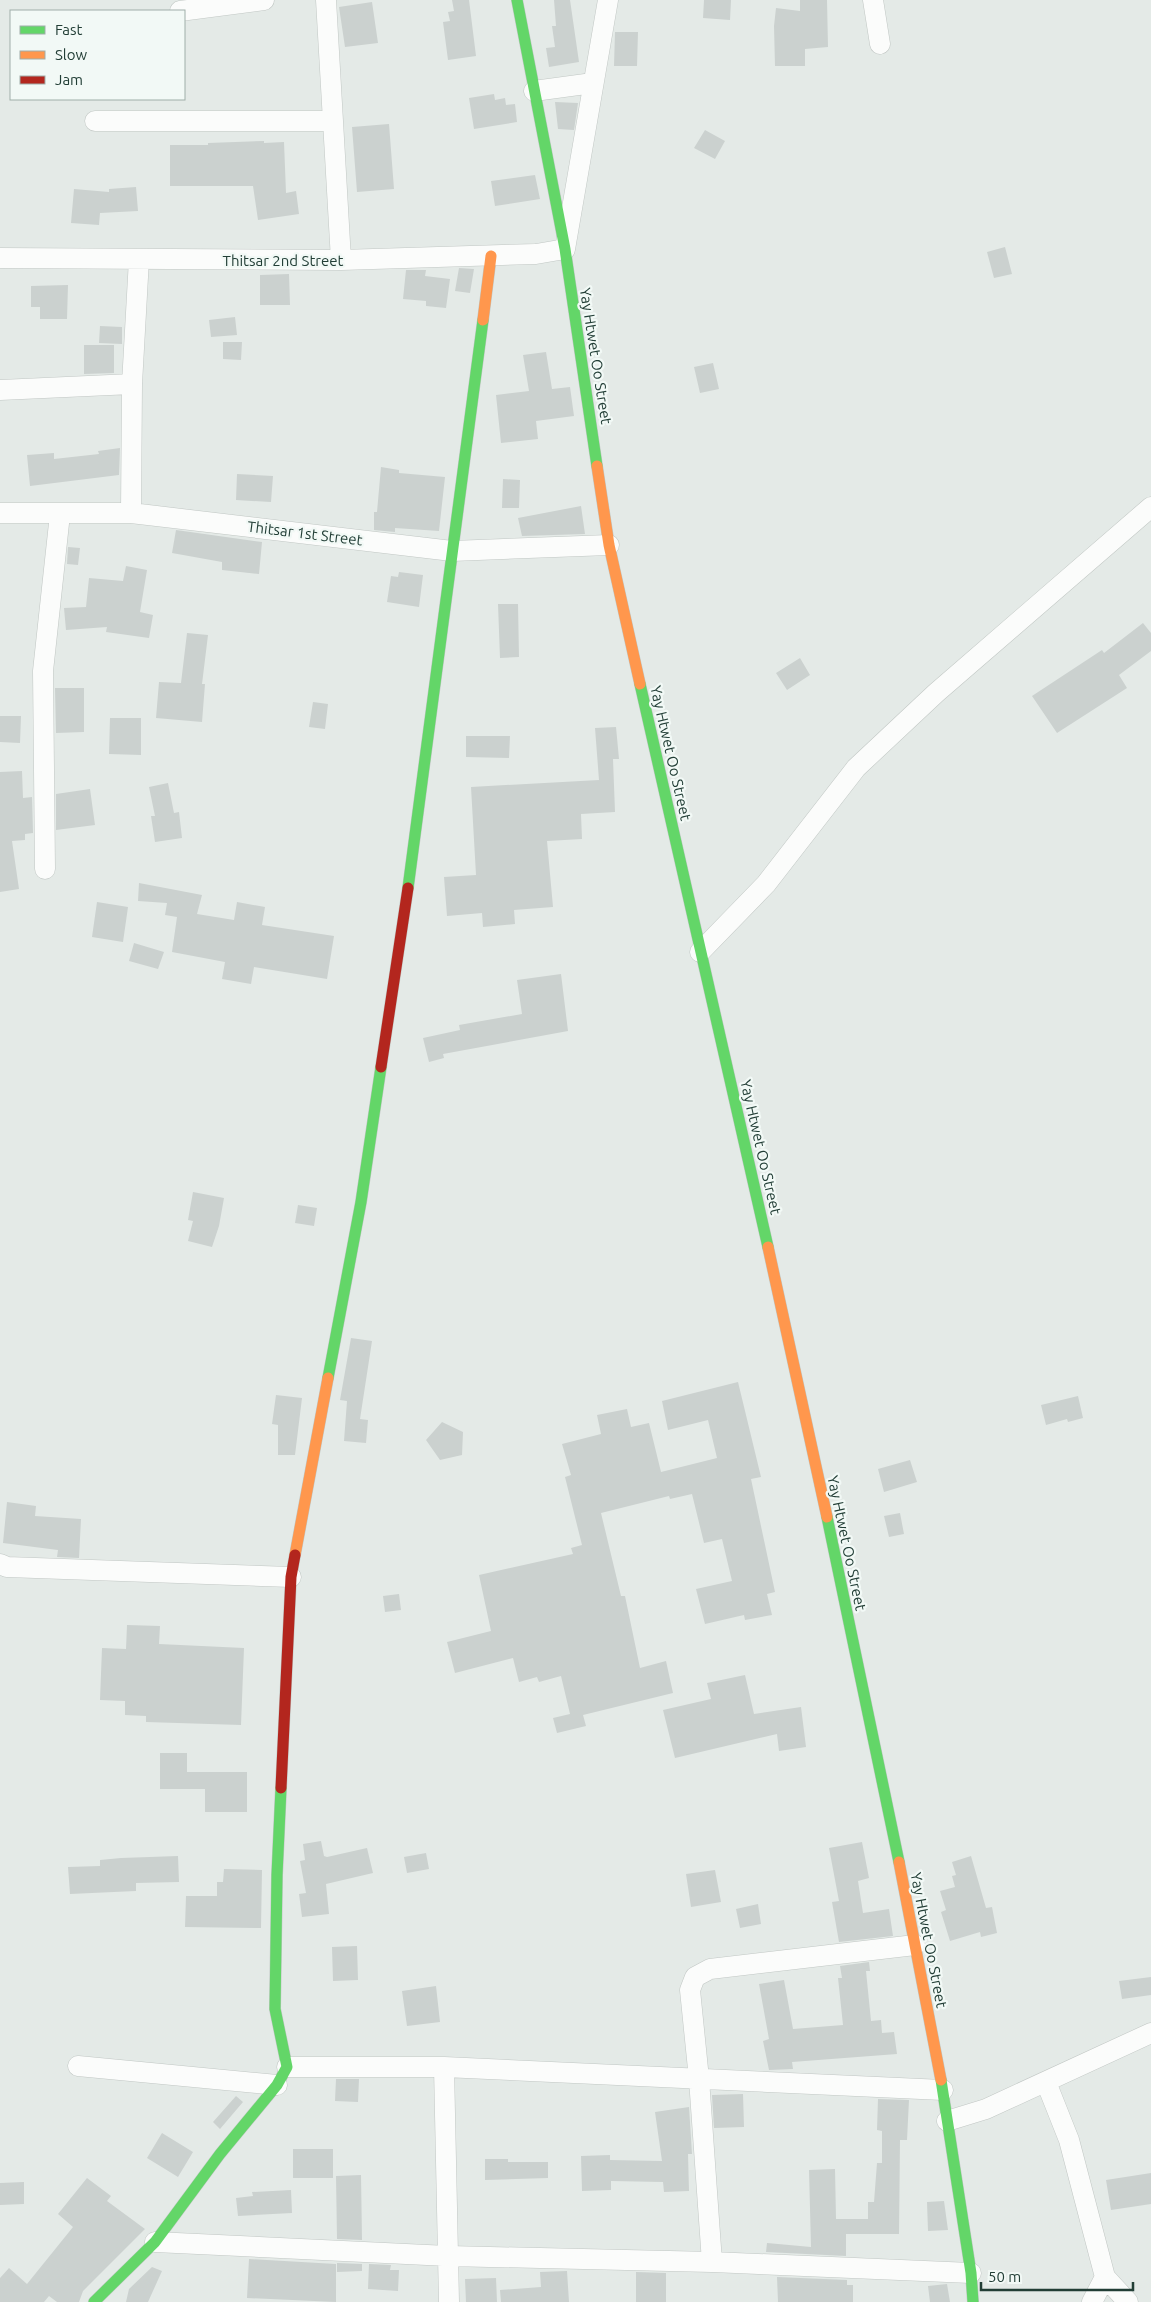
<svg xmlns="http://www.w3.org/2000/svg" width="1151" height="2302" font-family="Ubuntu,sans-serif">
<style>
.building{fill:#cbd1cf}
.lines{fill:none;stroke-linecap:round;stroke-linejoin:round}
.street-casing{stroke:#c1c7c4;stroke-width:21}
.fast-casing{stroke:#c0c7c4;stroke-width:12}
.slow-casing{stroke:#c0c7c4;stroke-width:12}
.jam-casing{stroke:#c0c7c4;stroke-width:12}
.street{stroke:#fbfcfb;stroke-width:20}
.fast{stroke:#63d668;stroke-width:11}
.slow{stroke:#ff974d;stroke-width:11}
.jam{stroke:#b3261e;stroke-width:11}
.labels{text-anchor:middle;dominant-baseline:central;stroke-width:4.5;stroke-linejoin:round;paint-order:stroke}
.street-label{font-size:15px;fill:#223e36;stroke:#f2f9f6}
</style>
<rect width="100%" height="100%" fill="#e4eae7"/>
<path class="building" d="M 452,0 L 469,0 L 476,56 L 448,60 L 443,22 L 450,21 L 448,12 L 454,11 Z
M 554,0 L 570,0 L 579,62 L 549,67 L 546,48 L 555,47 L 552,26 L 556,26 Z
M 704,0 L 731,0 L 730,20 L 703,18 Z
M 800,0 L 827,0 L 828,47 L 805,49 L 805,66 L 775,66 L 774,26 L 776,8 L 800,11 Z
M 372,2 L 378,43 L 345,47 L 339,7 Z
M 615,32 L 638,32 L 637,66 L 614,66 Z
M 494,94 L 495,100 L 505,98 L 506,105 L 515,104 L 517,122 L 474,129 L 469,98 Z
M 555,102 L 578,103 L 574,130 L 558,129 Z
M 389,124 L 394,189 L 357,192 L 352,127 Z
M 705,130 L 725,141 L 715,159 L 694,148 Z
M 264,141 L 264,143 L 284,142 L 286,193 L 296,191 L 299,214 L 258,220 L 253,186 L 170,186 L 170,145 L 208,145 L 208,143 Z
M 535,175 L 540,199 L 495,206 L 491,181 Z
M 136,187 L 138,211 L 100,213 L 99,225 L 71,223 L 74,189 L 109,192 L 109,189 Z
M 1005,247 L 1012,274 L 994,278 L 987,252 Z
M 459,268 L 474,269 L 470,293 L 455,291 Z
M 406,270 L 426,270 L 425,276 L 450,279 L 446,308 L 426,306 L 426,301 L 403,299 Z
M 289,274 L 290,305 L 260,305 L 260,275 Z
M 68,285 L 67,319 L 40,319 L 40,307 L 31,307 L 31,286 Z
M 235,317 L 237,335 L 211,337 L 209,320 Z
M 100,326 L 122,327 L 122,344 L 99,343 Z
M 223,342 L 242,342 L 241,360 L 223,359 Z
M 84,345 L 114,345 L 114,373 L 84,374 Z
M 546,352 L 552,389 L 570,387 L 574,416 L 536,421 L 538,439 L 501,443 L 496,395 L 529,391 L 523,355 Z
M 713,363 L 719,389 L 700,393 L 694,367 Z
M 120,448 L 119,475 L 30,486 L 27,455 L 54,453 L 54,459 L 99,454 L 98,451 Z
M 381,467 L 399,470 L 399,473 L 445,477 L 439,531 L 395,528 L 395,532 L 374,530 L 374,512 L 377,512 Z
M 237,474 L 273,476 L 271,502 L 236,500 Z
M 503,479 L 520,480 L 519,508 L 502,508 Z
M 581,506 L 585,534 L 522,536 L 518,518 Z
M 176,530 L 262,542 L 259,574 L 222,570 L 222,562 L 172,553 Z
M 68,547 L 80,548 L 78,565 L 67,564 Z
M 126,566 L 147,570 L 140,612 L 153,615 L 149,638 L 106,632 L 107,627 L 66,630 L 64,608 L 86,607 L 89,578 L 123,581 Z
M 399,572 L 423,575 L 419,607 L 387,602 L 391,576 L 398,577 Z
M 498,604 L 518,604 L 519,657 L 500,658 Z
M 1143,623 L 1151,633 L 1151,651 L 1119,675 L 1127,688 L 1057,733 L 1032,696 L 1102,650 L 1104,653 Z
M 187,633 L 208,635 L 202,684 L 205,684 L 202,722 L 156,718 L 159,682 L 181,683 Z
M 800,658 L 810,675 L 787,690 L 776,673 Z
M 55,688 L 84,688 L 84,732 L 56,733 Z
M 313,702 L 328,704 L 325,729 L 309,727 Z
M 0,716 L 21,716 L 20,743 L 0,742 Z
M 110,718 L 141,718 L 141,755 L 109,754 Z
M 616,727 L 619,759 L 613,759 L 615,812 L 581,814 L 582,839 L 547,841 L 553,907 L 514,910 L 515,924 L 483,927 L 482,913 L 447,916 L 444,877 L 476,875 L 471,787 L 599,780 L 595,728 Z
M 466,736 L 510,736 L 509,758 L 466,757 Z
M 22,771 L 23,798 L 32,797 L 33,833 L 25,834 L 25,840 L 12,841 L 19,889 L 0,892 L 0,772 Z
M 168,783 L 174,813 L 179,812 L 182,838 L 155,842 L 151,816 L 155,816 L 149,787 Z
M 90,789 L 95,825 L 56,830 L 56,794 Z
M 139,883 L 202,895 L 197,914 L 234,920 L 237,902 L 265,907 L 262,925 L 334,936 L 327,979 L 254,967 L 251,984 L 222,979 L 225,962 L 172,952 L 177,917 L 165,915 L 167,903 L 138,901 Z
M 97,902 L 128,907 L 123,942 L 92,937 Z
M 134,943 L 164,952 L 158,969 L 129,961 Z
M 561,974 L 568,1031 L 443,1054 L 444,1058 L 429,1062 L 423,1038 L 460,1030 L 459,1025 L 522,1014 L 517,980 Z
M 193,1192 L 224,1198 L 219,1226 L 212,1247 L 188,1241 L 193,1221 L 188,1220 Z
M 298,1205 L 317,1208 L 314,1226 L 295,1223 Z
M 351,1338 L 372,1341 L 360,1419 L 368,1420 L 366,1443 L 344,1441 L 347,1401 L 340,1400 Z
M 738,1382 L 761,1477 L 751,1479 L 775,1592 L 767,1594 L 772,1615 L 745,1620 L 744,1615 L 705,1624 L 696,1589 L 732,1581 L 722,1539 L 704,1543 L 692,1494 L 670,1499 L 669,1496 L 601,1513 L 621,1596 L 625,1596 L 640,1668 L 666,1661 L 673,1693 L 583,1715 L 586,1726 L 557,1733 L 553,1718 L 570,1714 L 561,1676 L 539,1682 L 537,1677 L 519,1682 L 513,1658 L 455,1673 L 447,1642 L 491,1631 L 479,1575 L 573,1554 L 571,1548 L 582,1545 L 565,1477 L 571,1475 L 562,1444 L 601,1434 L 597,1415 L 627,1409 L 631,1427 L 649,1423 L 661,1472 L 717,1458 L 708,1420 L 668,1430 L 662,1401 Z
M 276,1395 L 302,1398 L 295,1455 L 278,1455 L 278,1425 L 272,1424 Z
M 1078,1396 L 1083,1418 L 1068,1422 L 1067,1419 L 1046,1425 L 1041,1405 Z
M 442,1422 L 463,1432 L 462,1455 L 440,1460 L 426,1440 Z
M 910,1460 L 917,1482 L 884,1492 L 878,1469 Z
M 7,1502 L 36,1506 L 35,1516 L 81,1519 L 79,1558 L 57,1557 L 58,1550 L 3,1543 Z
M 900,1513 L 904,1534 L 889,1537 L 884,1516 Z
M 399,1594 L 401,1610 L 385,1612 L 383,1596 Z
M 127,1625 L 160,1626 L 159,1644 L 244,1648 L 241,1725 L 146,1722 L 146,1716 L 125,1715 L 125,1701 L 100,1700 L 102,1648 L 126,1649 Z
M 745,1675 L 754,1714 L 801,1707 L 806,1747 L 779,1751 L 777,1734 L 675,1758 L 663,1710 L 711,1699 L 707,1683 Z
M 160,1753 L 187,1753 L 187,1772 L 247,1772 L 247,1812 L 205,1812 L 205,1789 L 160,1789 Z
M 321,1841 L 324,1856 L 327,1857 L 367,1848 L 373,1873 L 326,1884 L 329,1914 L 302,1917 L 299,1894 L 306,1893 L 300,1861 L 305,1860 L 303,1844 Z
M 862,1842 L 869,1878 L 858,1881 L 863,1913 L 889,1909 L 893,1936 L 839,1942 L 832,1902 L 839,1901 L 829,1848 Z
M 426,1853 L 429,1869 L 407,1873 L 404,1857 Z
M 178,1856 L 179,1882 L 136,1883 L 136,1891 L 70,1894 L 68,1867 L 100,1866 L 100,1860 L 121,1858 Z
M 971,1856 L 986,1908 L 992,1907 L 997,1933 L 981,1937 L 980,1932 L 950,1941 L 941,1912 L 946,1910 L 940,1891 L 955,1887 L 952,1876 L 956,1875 L 952,1862 Z
M 224,1869 L 262,1870 L 261,1928 L 185,1927 L 186,1896 L 217,1896 L 217,1882 L 223,1882 Z
M 715,1870 L 721,1902 L 691,1907 L 686,1874 Z
M 758,1904 L 761,1924 L 740,1928 L 736,1909 Z
M 357,1946 L 358,1980 L 333,1981 L 332,1947 Z
M 869,1962 L 870,1971 L 866,1971 L 871,2021 L 881,2020 L 882,2033 L 894,2032 L 897,2054 L 792,2062 L 793,2069 L 769,2070 L 763,2041 L 769,2039 L 759,1984 L 784,1980 L 793,2029 L 843,2025 L 838,1978 L 842,1978 L 840,1966 Z
M 1151,1977 L 1151,1995 L 1122,1999 L 1119,1981 Z
M 436,1986 L 440,2022 L 407,2026 L 402,1991 Z
M 336,2079 L 359,2079 L 358,2102 L 335,2101 Z
M 743,2094 L 744,2127 L 714,2128 L 712,2095 Z
M 236,2096 L 243,2102 L 220,2129 L 213,2122 Z
M 878,2099 L 909,2100 L 907,2140 L 900,2140 L 899,2234 L 846,2234 L 846,2256 L 766,2252 L 767,2243 L 811,2247 L 809,2170 L 835,2169 L 836,2219 L 868,2219 L 868,2202 L 874,2202 L 877,2163 L 882,2163 L 882,2131 L 877,2130 Z
M 689,2107 L 692,2154 L 688,2154 L 689,2191 L 664,2192 L 663,2182 L 611,2181 L 611,2190 L 582,2191 L 581,2156 L 610,2155 L 610,2160 L 662,2161 L 655,2112 Z
M 162,2133 L 193,2152 L 178,2177 L 147,2158 Z
M 293,2149 L 333,2149 L 333,2178 L 293,2178 Z
M 485,2159 L 508,2159 L 508,2162 L 548,2162 L 548,2178 L 485,2180 Z
M 1151,2173 L 1151,2204 L 1111,2210 L 1106,2180 Z
M 361,2175 L 362,2240 L 337,2239 L 336,2176 Z
M 87,2178 L 111,2196 L 107,2201 L 145,2229 L 83,2291 L 79,2302 L 57,2302 L 49,2296 L 44,2302 L 0,2302 L 0,2278 L 9,2268 L 27,2284 L 73,2227 L 58,2214 Z
M 24,2182 L 24,2204 L 0,2205 L 0,2183 Z
M 291,2190 L 292,2213 L 238,2216 L 236,2198 L 253,2196 L 252,2192 Z
M 944,2201 L 948,2230 L 928,2231 L 927,2202 Z
M 249,2259 L 336,2264 L 336,2302 L 247,2298 Z
M 337,2263 L 362,2264 L 362,2271 L 337,2272 Z
M 369,2264 L 391,2265 L 390,2270 L 399,2270 L 398,2291 L 368,2289 Z
M 152,2267 L 162,2271 L 148,2302 L 126,2302 L 129,2289 Z
M 567,2271 L 569,2302 L 501,2302 L 500,2290 L 541,2287 L 540,2272 Z
M 636,2272 L 666,2273 L 666,2302 L 636,2302 Z
M 777,2277 L 847,2280 L 847,2285 L 853,2285 L 853,2302 L 778,2302 Z
M 496,2278 L 497,2302 L 466,2302 L 465,2279 Z
M 947,2284 L 950,2302 L 930,2302 L 928,2286 Z"/>
<g class="lines">
<defs>
<path id="street" d="M 326,0 L 341,260
M 873,0 L 880,44
M 180,11 L 264,0
M 534,91 L 593,83
M 95,121 L 333,121
M 0,258 L 341,260 L 536,254 L 565,249 L 608,0
M 0,390 L 132,384
M 0,513 L 131,513 L 452,551 L 609,545
M 131,513 L 132,384 L 139,259
M 45,869 L 43,671 L 60,514
M 700,952 L 766,884 L 856,768 L 936,693 L 1151,507
M 0,1564 L 7,1567 L 291,1577
M 78,2066 L 277,2085
M 287,2067 L 444,2067 L 943,2090
M 444,2067 L 449,2302
M 1046,2082 L 1069,2140 L 1105,2277 L 1128,2302
M 947,2121 L 986,2109 L 1151,2033
M 155,2242 L 448,2256 L 712,2262 L 971,2273
M 712,2262 L 699,2079 L 690,1990 L 695,1977 L 710,1969 L 915,1945
M 1092,2302 L 1105,2277"/>
<path id="fast" d="M 517,0 L 565,249 L 597,466
M 640,684 L 768,1247
M 408,888 L 483,320
M 328,1378 L 361,1202 L 381,1067
M 827,1517 L 899,1862
M 941,2080 L 971,2273 L 973,2302
M 94,2302 L 155,2242 L 220,2154 L 277,2085 L 287,2067 L 275,2009 L 277,1875 L 281,1788"/>
<path id="slow" d="M 483,320 L 491,256
M 597,466 L 609,545 L 640,684
M 768,1247 L 827,1517
M 295,1555 L 328,1378
M 899,1862 L 941,2080"/>
<path id="jam" d="M 381,1067 L 408,888
M 281,1788 L 291,1577 L 295,1555"/>
</defs>
<use href="#street" class="street-casing"/>
<use href="#fast" class="fast-casing"/>
<use href="#slow" class="slow-casing"/>
<use href="#jam" class="jam-casing"/>
<use href="#street" class="street"/>
<use href="#fast" class="fast"/>
<use href="#slow" class="slow"/>
<use href="#jam" class="jam"/>
</g>
<g class="labels">
<g class="street-label">
<text x="283" y="260">Thitsar 2nd Street</text>
<text transform="translate(596 356) rotate(81)">Yay Htwet Oo Street</text>
<text transform="translate(305 533) rotate(7)">Thitsar 1st Street</text>
<text transform="translate(671 753) rotate(77)">Yay Htwet Oo Street</text>
<text transform="translate(761 1147) rotate(77)">Yay Htwet Oo Street</text>
<text transform="translate(847 1543) rotate(78)">Yay Htwet Oo Street</text>
<text transform="translate(929 1940) rotate(79)">Yay Htwet Oo Street</text>
</g>
</g>
<rect x="10" y="10" width="175" height="90" fill="#f2f9f6" stroke="#9faea9"/>
<rect x="20" y="26" width="25" height="8" fill="#63d668" stroke="#9faea9"/>
<text x="55" y="35" font-size="15" fill="#223e36">Fast</text>
<rect x="20" y="51" width="25" height="8" fill="#ff974d" stroke="#9faea9"/>
<text x="55" y="60" font-size="15" fill="#223e36">Slow</text>
<rect x="20" y="76" width="25" height="8" fill="#b3261e" stroke="#9faea9"/>
<text x="55" y="85" font-size="15" fill="#223e36">Jam</text>
<path d="M981 2282v8h152v-8" fill="none" stroke="#223e36" stroke-width="2.5"/>
<text x="988" y="2282" font-size="15" fill="#223e36" stroke="#f2f9f6" stroke-width="4" paint-order="stroke">50 m</text>
</svg>
